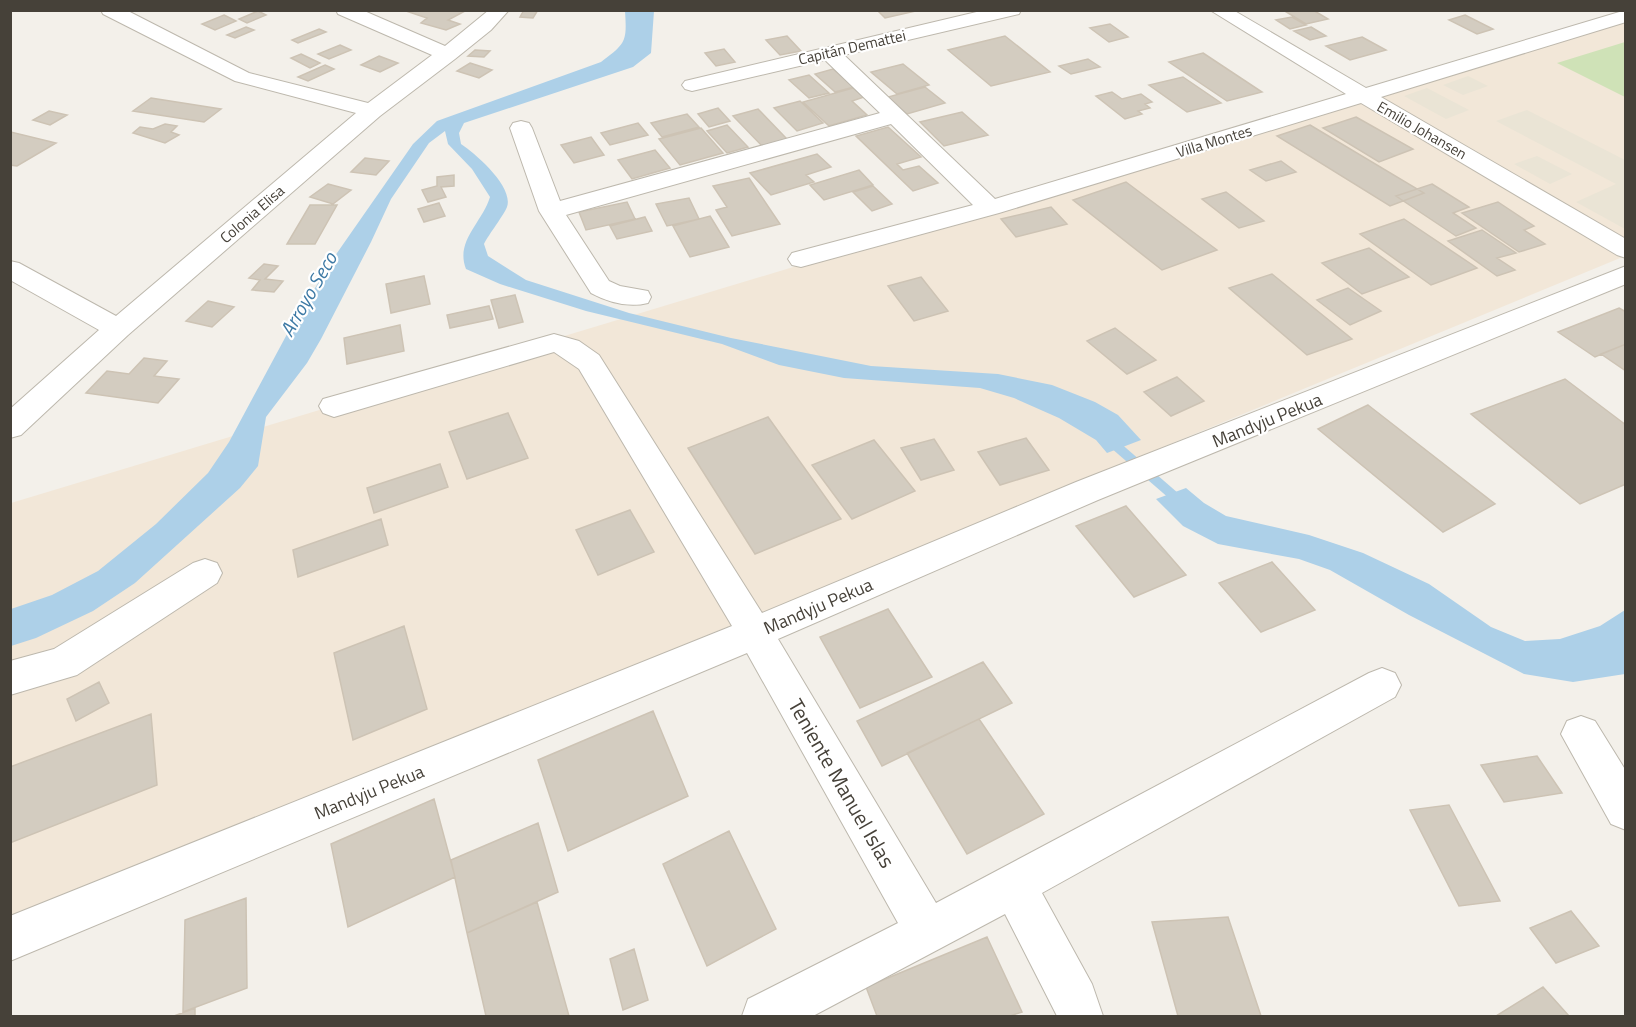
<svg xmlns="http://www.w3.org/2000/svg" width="1636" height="1027" font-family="'Titillium Web',sans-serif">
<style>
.commercial{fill:#f2e7d8}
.education{fill:#eae4d5}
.green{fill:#cfe2b7}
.water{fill:#add0e8}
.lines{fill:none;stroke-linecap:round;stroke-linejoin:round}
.stream{fill:#add0e8;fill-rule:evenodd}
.building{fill:#d3ccc0;stroke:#cdc3b4;stroke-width:1.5}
.minor-casing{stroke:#bdb8ad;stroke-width:2}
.minor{fill:#fff;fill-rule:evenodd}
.labels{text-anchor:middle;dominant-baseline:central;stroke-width:4.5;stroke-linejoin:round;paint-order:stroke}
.far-street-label{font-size:15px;fill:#464139;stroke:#fff}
.street-label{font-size:18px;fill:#464139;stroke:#fff}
.water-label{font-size:20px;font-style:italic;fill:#3e7aa5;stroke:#fff}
.near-street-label{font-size:21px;fill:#464139;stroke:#fff}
</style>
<rect width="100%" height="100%" fill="#f3f0ea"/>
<path class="commercial" d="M 1625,16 L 1625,256 L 11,923 L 11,503 Z"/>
<path class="education" d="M 1468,76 L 1488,86 L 1463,95 L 1443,85 Z
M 1427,88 L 1469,110 L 1446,119 L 1404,96 Z
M 1527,110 L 1625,160 L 1625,229 L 1576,202 L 1616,184 L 1496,121 Z
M 1537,156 L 1572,174 L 1550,184 L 1514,164 Z"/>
<path class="green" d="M 1625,42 L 1625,97 L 1557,63 Z"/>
<path class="water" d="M 625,11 L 654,11 L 651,53 L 633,67 L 464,123 L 459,133 L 461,144 C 476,154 514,187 507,207 C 504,215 489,234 484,244 L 488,256 L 526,280 L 629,313 L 731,338 L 871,366 L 998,374 L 1052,385 L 1095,402 L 1118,415 L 1141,440 L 1107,453 L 1096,440 L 1059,418 L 1014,398 L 980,388 L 844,378 L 779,365 L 722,344 L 586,311 L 500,284 L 466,269 C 455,241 482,223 490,197 L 472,169 L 448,144 L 445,131 L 429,143 L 391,199 L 371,242 L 321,339 L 307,363 L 266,417 L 258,466 L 240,488 L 135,583 L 93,611 L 36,638 L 11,646 L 11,609 L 52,595 L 98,571 L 156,524 L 208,473 L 229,442 L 293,323 L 337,253 L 413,144 L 437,121 L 601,62 C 626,43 627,42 625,11 Z
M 1186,488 L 1204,503 L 1226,516 L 1309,535 L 1363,553 L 1429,584 L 1491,627 L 1525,641 L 1560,639 L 1600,626 L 1625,610 L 1625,674 L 1573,682 L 1524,674 L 1409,615 L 1330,570 L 1299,559 L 1218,544 L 1183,526 L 1156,499 Z"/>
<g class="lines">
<path class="stream" d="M 1107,434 L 1111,435 L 1186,500 L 1188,503 L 1186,506 L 1178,506 L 1103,441 L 1101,438 L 1103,435 Z"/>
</g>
<path class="building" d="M 403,10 L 463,10 L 465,11 L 448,20 L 460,24 L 446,30 L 421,23 L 427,18 Z
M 524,10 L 538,10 L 533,18 L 520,17 Z
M 877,10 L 920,10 L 885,18 Z
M 1283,10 L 1313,10 L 1328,19 L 1306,24 Z
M 258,11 L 266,15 L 247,23 L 239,19 Z
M 224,15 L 236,21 L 215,30 L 202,24 Z
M 1465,15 L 1493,29 L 1477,34 L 1449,20 Z
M 1292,17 L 1306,25 L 1290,29 L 1276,20 Z
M 1110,24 L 1128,37 L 1109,42 L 1090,28 Z
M 246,27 L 254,30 L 235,38 L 227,35 Z
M 1311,27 L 1326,36 L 1310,40 L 1294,31 Z
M 319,29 L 326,32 L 298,43 L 292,40 Z
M 787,36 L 801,51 L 780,55 L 766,40 Z
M 1005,36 L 1050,72 L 991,86 L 948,50 Z
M 1362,37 L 1386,50 L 1350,60 L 1326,46 Z
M 340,45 L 351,50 L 329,59 L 318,54 Z
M 724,49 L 735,62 L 716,66 L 705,53 Z
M 475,50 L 490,51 L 484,57 L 468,56 Z
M 1203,53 L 1262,92 L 1227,101 L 1169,62 Z
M 301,54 L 320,63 L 310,68 L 291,58 Z
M 379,56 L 398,63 L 380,72 L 361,65 Z
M 1088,59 L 1100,67 L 1071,74 L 1059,66 Z
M 470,63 L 492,70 L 479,78 L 457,71 Z
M 903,64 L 929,85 L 897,94 L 871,72 Z
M 325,65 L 334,69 L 308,81 L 298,77 Z
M 833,69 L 854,87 L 835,92 L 815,74 Z
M 809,75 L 829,93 L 809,98 L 789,80 Z
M 1183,77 L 1221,103 L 1187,112 L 1149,85 Z
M 925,87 L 945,103 L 907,114 L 888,97 Z
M 853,88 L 864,97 L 852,101 L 867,115 L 829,126 L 803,102 Z
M 1112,92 L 1122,99 L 1141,94 L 1152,102 L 1145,104 L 1150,108 L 1138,111 L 1142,114 L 1125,119 L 1096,96 Z
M 151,98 L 221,109 L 204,122 L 133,111 Z
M 800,101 L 823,123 L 797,131 L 774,108 Z
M 718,108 L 730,121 L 709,127 L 698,114 Z
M 758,109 L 788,140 L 763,147 L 733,116 Z
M 49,111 L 67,115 L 50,125 L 33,120 Z
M 962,112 L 988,135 L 944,146 L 920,122 Z
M 687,114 L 699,127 L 662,137 L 651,123 Z
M 1356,117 L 1413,149 L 1379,162 L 1323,128 Z
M 638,123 L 648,135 L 610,145 L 601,133 Z
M 165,124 L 177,126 L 171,132 L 179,135 L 165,143 L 133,133 L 140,127 L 153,129 Z
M 727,125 L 748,147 L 727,153 L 707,131 Z
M 1310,125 L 1424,193 L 1390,206 L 1277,136 Z
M 888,127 L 921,157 L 897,164 L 903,170 L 919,166 L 938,183 L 913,191 L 856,136 Z
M 701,128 L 723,153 L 680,165 L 659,139 Z
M 10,133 L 11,132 L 56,143 L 17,166 L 10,165 Z
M 591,137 L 604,155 L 574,163 L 561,145 Z
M 655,150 L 670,168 L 632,179 L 618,160 Z
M 817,154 L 831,167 L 806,175 L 814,182 L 771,195 L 750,173 Z
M 365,158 L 389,161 L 376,175 L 351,172 Z
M 1281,161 L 1296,172 L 1266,181 L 1250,170 Z
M 859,170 L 873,185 L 824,200 L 810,185 Z
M 454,175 L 454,186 L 441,187 L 446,197 L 428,202 L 422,190 L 437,186 L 437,177 Z
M 749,178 L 780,224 L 732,236 L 716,210 L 727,207 L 713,186 Z
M 1126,182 L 1217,250 L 1162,270 L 1073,200 Z
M 328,184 L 351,190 L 333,204 L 310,197 Z
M 1432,184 L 1469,207 L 1453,213 L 1476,228 L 1456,236 L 1396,196 Z
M 873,186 L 892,204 L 872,211 L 853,192 Z
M 1226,192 L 1264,221 L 1239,228 L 1202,199 Z
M 689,198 L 699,219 L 667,226 L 656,204 Z
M 627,202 L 635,219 L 586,230 L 579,212 Z
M 1498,202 L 1534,226 L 1524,230 L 1545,244 L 1519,252 L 1462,213 Z
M 439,203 L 445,216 L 424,222 L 418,209 Z
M 310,205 L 337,205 L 315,244 L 287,244 Z
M 1051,207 L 1067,224 L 1016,237 L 1001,219 Z
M 710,216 L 729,247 L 690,257 L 673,226 Z
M 645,217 L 652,231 L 617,239 L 610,226 Z
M 1404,219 L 1477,268 L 1431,285 L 1360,234 Z
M 1482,230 L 1516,253 L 1497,258 L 1515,270 L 1497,276 L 1448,241 Z
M 1369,248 L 1409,277 L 1362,294 L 1322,263 Z
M 264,264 L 278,266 L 265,279 L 283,281 L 274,292 L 252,290 L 260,280 L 249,278 Z
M 1272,274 L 1352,339 L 1307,355 L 1229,288 Z
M 424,276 L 430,304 L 391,313 L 386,284 Z
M 921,277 L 948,311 L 914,321 L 888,286 Z
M 1348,288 L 1381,311 L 1350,325 L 1317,300 Z
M 515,295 L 523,322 L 499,328 L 491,300 Z
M 208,301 L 234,307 L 212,327 L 186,321 Z
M 489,306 L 493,319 L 450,328 L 447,315 Z
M 1619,308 L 1626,312 L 1626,344 L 1595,357 L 1558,332 Z
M 400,325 L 404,351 L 347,364 L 344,338 Z
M 1115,328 L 1156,360 L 1127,374 L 1087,341 Z
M 1626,344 L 1626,371 L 1601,354 Z
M 144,358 L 167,361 L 154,376 L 179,379 L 158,403 L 86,393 L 107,371 L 129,374 Z
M 1177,377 L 1204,401 L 1171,416 L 1144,392 Z
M 1565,379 L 1626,425 L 1626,484 L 1580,504 L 1471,414 Z
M 1368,405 L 1495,504 L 1443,532 L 1318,429 Z
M 508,413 L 528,458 L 467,479 L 449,432 Z
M 768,417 L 841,519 L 755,554 L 688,448 Z
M 1026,438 L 1049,470 L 1000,485 L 978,452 Z
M 934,439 L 954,470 L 921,480 L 901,448 Z
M 874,440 L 915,491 L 852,519 L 812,465 Z
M 440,464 L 448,487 L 374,513 L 367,488 Z
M 1126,506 L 1186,575 L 1134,597 L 1076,526 Z
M 630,510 L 654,552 L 598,575 L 576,530 Z
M 381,519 L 388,545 L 298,577 L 293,550 Z
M 1272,562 L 1315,610 L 1261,632 L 1219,583 Z
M 888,609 L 932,677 L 860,708 L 820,637 Z
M 404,626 L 427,709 L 353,740 L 334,653 Z
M 983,662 L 1012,703 L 882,766 L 857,721 Z
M 99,682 L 109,703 L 76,721 L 67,699 Z
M 653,711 L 688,796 L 568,851 L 538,760 Z
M 151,714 L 157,785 L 10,843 L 10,767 Z
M 979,719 L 1044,814 L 967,854 L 907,753 Z
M 1537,756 L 1562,793 L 1504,802 L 1481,765 Z
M 434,799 L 455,877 L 348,927 L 331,844 Z
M 1449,805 L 1500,901 L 1459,906 L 1410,810 Z
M 538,823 L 558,892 L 467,933 L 451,860 Z
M 729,831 L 776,929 L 707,966 L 663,864 Z
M 246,898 L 247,988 L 183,1012 L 185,920 Z
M 537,902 L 569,1016 L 486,1016 L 467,933 Z
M 1571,911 L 1599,946 L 1556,963 L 1530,928 Z
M 1228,917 L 1261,1016 L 1178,1016 L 1152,922 Z
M 987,937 L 1022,1012 L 1010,1016 L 877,1016 L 866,987 Z
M 634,949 L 648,1000 L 623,1010 L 610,959 Z
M 1543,987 L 1569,1016 L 1496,1016 Z
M 195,1008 L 195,1016 L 174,1016 Z"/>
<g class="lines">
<defs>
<path id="minor" d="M 101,10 L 126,10 L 249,73 L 368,103 L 432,55 L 338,14 L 336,10 L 362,10 L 445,46 L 489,10 L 509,10 L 491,30 L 455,59 L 380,116 L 128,335 L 21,435 L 10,438 L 10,409 L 99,330 L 10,280 L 10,261 L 19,263 L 116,316 L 356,113 L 235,81 L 103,14 Z
M 985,10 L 1021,10 L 1019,14 L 844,55 L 995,199 L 1346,94 L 1210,10 L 1233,10 L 1366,88 L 1626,10 L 1626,22 L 1381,97 L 1626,239 L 1626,258 L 1617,255 L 1361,103 L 999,213 L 801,267 L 792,265 L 788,259 L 792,253 L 973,205 L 891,124 L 566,215 L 609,281 L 620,286 L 648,291 L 651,297 L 648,303 C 628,308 608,302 591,293 L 539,211 L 510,128 L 513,123 L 521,121 L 529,123 L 532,128 L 560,201 L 880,113 L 825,60 L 692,91 L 685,89 L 682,85 L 685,81 Z
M 1626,266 L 1626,284 L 1098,500 L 778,639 L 936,903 L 1369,673 L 1382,668 L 1395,673 L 1401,685 L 1395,697 L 1042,893 L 1092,984 L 1103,1016 L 1057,1016 L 1005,914 L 813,1016 L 742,1016 L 748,999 L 898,923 L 747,653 L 10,961 L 10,916 L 732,626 L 579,369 L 554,352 L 334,417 L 323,413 L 319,406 L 323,399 L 554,334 L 579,341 L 599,355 L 762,613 L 1076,482 Z
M 205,559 L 217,563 L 222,573 L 217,583 L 77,675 L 10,695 L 10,661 L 54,649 L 193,563 Z
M 1581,716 L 1595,721 L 1626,771 L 1626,830 L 1611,824 L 1561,734 L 1567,721 Z"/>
</defs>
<use href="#minor" class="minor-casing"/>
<use href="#minor" class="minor"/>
</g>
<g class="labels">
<g class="far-street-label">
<text transform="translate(852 47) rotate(-13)">Capitán Demattei</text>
<text transform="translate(1422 130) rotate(30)">Emilio Johansen</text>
<text transform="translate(1214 141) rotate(-17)">Villa Montes</text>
<text transform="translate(252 214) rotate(-41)">Colonia Elisa</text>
</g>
<g class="street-label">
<text transform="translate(1267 420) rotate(-22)">Mandyju Pekua</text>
<text transform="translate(818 606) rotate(-23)">Mandyju Pekua</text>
<text transform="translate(369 792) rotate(-22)">Mandyju Pekua</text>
</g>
<g class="water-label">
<text transform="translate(308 294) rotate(-60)">Arroyo Seco</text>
</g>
<g class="near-street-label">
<text transform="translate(842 783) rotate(60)">Teniente Manuel Islas</text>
</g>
</g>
<rect width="1636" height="1027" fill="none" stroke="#464139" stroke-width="24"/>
</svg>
